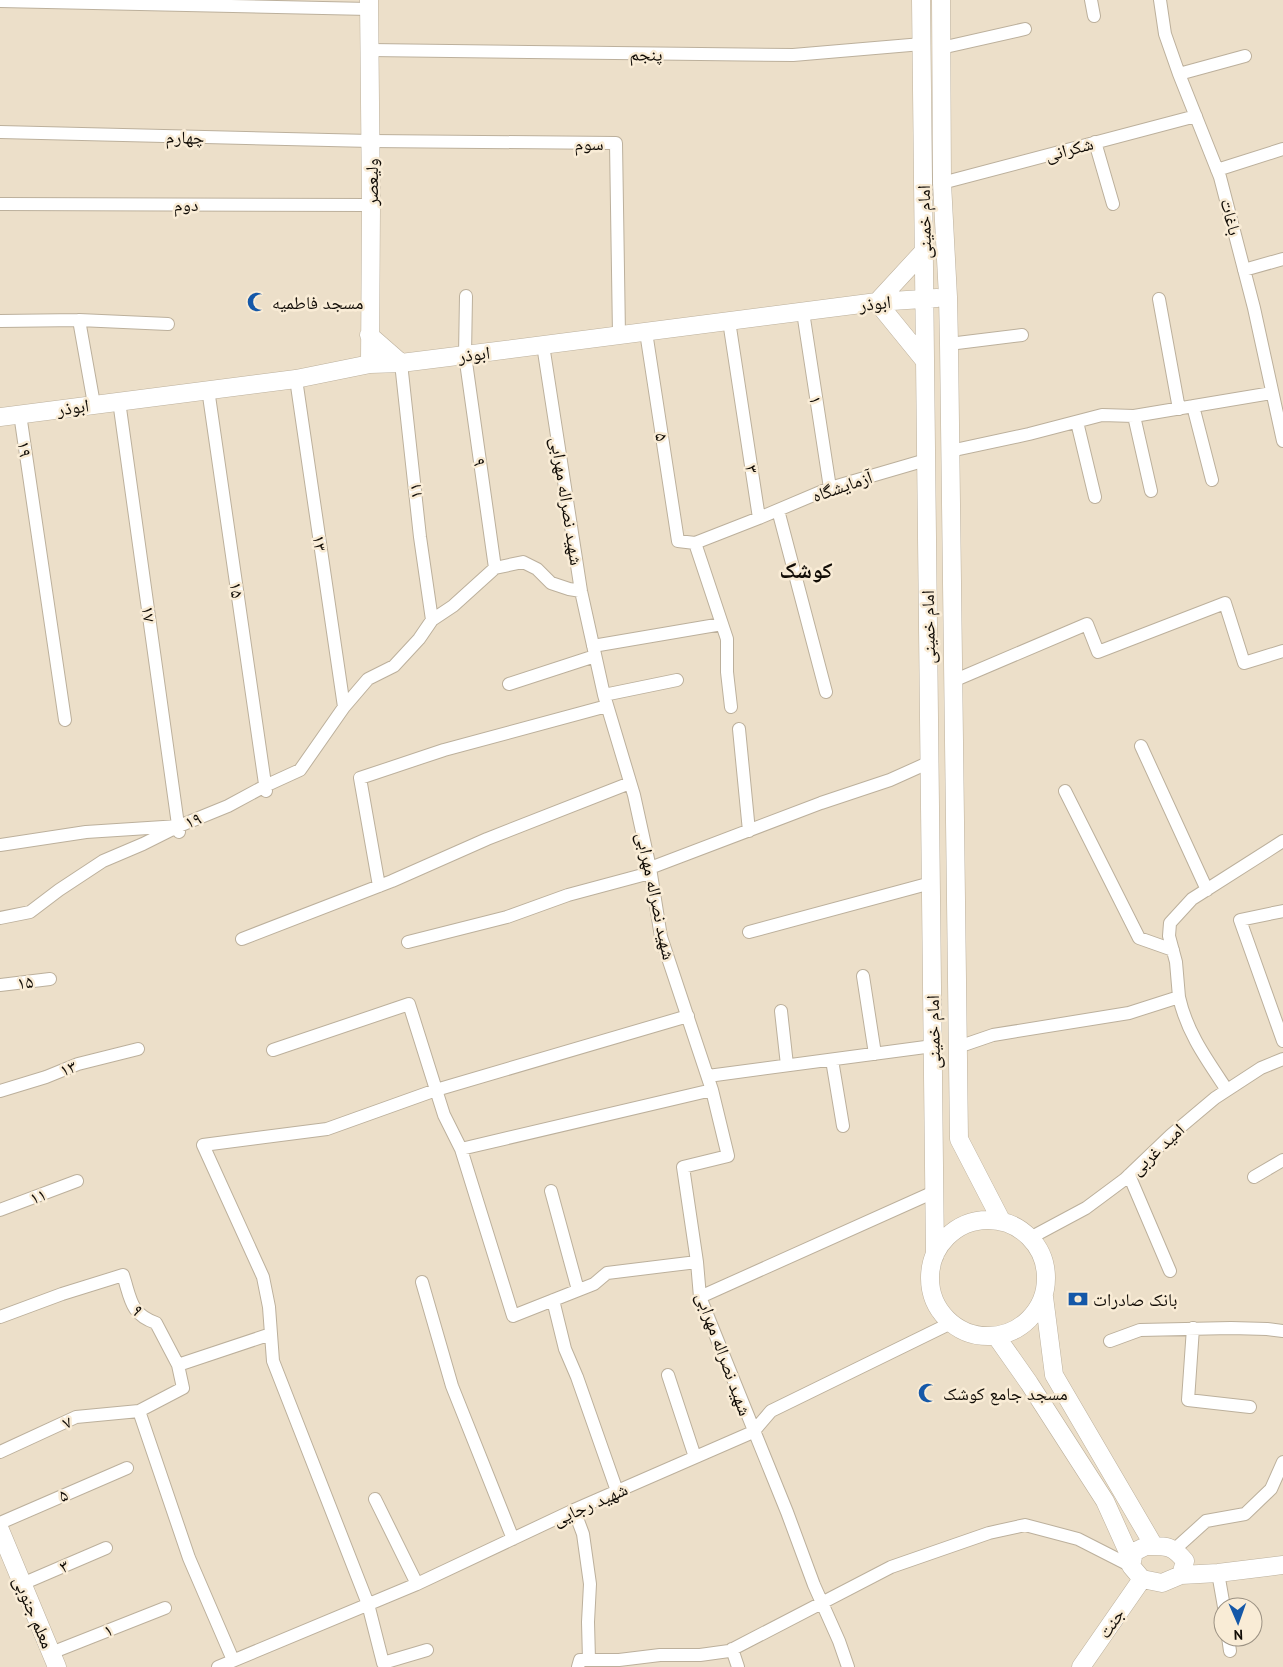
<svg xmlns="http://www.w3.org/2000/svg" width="1283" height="1667" font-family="'PT Sans','Noto Naskh Arabic',sans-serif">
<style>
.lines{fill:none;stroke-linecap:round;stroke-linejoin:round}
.street-casing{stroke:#bcb09c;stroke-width:14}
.secondary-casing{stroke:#bcb09c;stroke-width:19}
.street{stroke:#fff;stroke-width:12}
.secondary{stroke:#fff;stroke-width:18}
.labels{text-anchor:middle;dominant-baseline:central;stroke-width:5;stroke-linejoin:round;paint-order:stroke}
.street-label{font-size:18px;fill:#110c06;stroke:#f9ecd6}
.poi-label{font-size:18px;fill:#110c06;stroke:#f9ecd6;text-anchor:start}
.district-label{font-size:22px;font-weight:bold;fill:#110c06;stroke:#f9ecd6}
</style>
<rect width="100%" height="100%" fill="#ecdfc9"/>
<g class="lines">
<defs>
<path id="street" d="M 1091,0 L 1094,16
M 1160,0 L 1165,34 L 1179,74 L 1220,177 L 1254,308 L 1283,441
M 0,1 L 369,9
M 941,48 L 1025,29
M 370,50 L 793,55 L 922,44
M 1179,74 L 1245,56
M 0,132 L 371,141 L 616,143 L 619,335
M 1095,142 L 1113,204
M 1217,170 L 1283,149
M 942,183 L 1196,116
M 0,204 L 371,205
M 1244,270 L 1283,259
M 466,296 L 465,355 L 495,568
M 1159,299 L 1179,409
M 803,312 L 830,488
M 79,320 L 94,404
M 0,321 L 79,320 L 168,324
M 729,321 L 759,518 L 695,543 L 727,639 L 727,672 L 731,707
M 646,332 L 678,541 L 695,543
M 949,344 L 1022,335
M 543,345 L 581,591 L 604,695 L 634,795 L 650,868 L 661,937 L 712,1090 L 728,1156 L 683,1167 L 697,1262 L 700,1297 L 787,1512 L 814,1585 L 839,1641 L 848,1667
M 401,363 L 420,537 L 432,620
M 296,379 L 344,707
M 208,389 L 266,791
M 119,401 L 179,832
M 1193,406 L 1212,480
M 20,414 L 65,720
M 1134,416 L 1151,491
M 1077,422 L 1095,497
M 950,451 L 1029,434 L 1102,415 L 1134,416 L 1272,393
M 778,510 L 826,692
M 759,518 L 830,488 L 926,460
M 593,646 L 722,624
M 953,681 L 1087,624 L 1098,652 L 1225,603 L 1244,663 L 1283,651
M 509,684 L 595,656
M 604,695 L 677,680
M 739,729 L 749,831
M 1141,746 L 1207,890
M 1065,791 L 1139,938 L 1173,950
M 0,845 L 86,832 L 179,826 L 228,806 L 265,786 L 300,770 L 344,707 L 368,679 L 394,666 L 419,639 L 432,620 L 453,606 L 495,568 L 523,562 L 537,569 L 551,583 L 569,589 L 581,591
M 650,868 L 821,803 L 890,780 L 930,762
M 379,886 L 360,778 L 444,750 L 607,706
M 1283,911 L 1240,920 L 1283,1041
M 0,918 L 30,912 L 59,890 L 103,861 L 143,844 L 173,829
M 749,932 L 931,883
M 242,939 L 392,881 L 487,839 L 630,783
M 408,942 L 507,917 L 568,895 L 650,873
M 863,976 L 875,1054
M 0,985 L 50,979
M 1179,997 L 1176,962 L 1169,936 L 1170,923 L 1192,899 L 1283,841
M 781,1011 L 787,1065
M 958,1047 L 993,1035 L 1129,1013 L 1179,997 C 1187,1033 1207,1060 1227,1090
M 273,1050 L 409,1004 L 444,1115 L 461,1149 L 513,1316 L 594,1284 L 607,1273 L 697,1262
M 832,1060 L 843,1126
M 708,1076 L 933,1046
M 0,1091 L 46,1077 L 78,1064 L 138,1049
M 461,1149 L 712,1090
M 1129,1175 L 1170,1271
M 1254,1177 L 1283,1160
M 551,1191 L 578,1290
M 0,1210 L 77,1181
M 1030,1238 L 1086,1208 L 1125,1179 L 1171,1135 L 1215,1098 L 1261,1068 L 1283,1059
M 422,1282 L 452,1386 L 513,1539
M 700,1297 L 934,1192
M 553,1300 L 565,1349 L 577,1377 L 617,1491
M 0,1317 L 62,1294 L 123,1275 C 131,1299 130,1314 156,1323 L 178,1365 L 271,1334
M 1193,1328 L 1188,1400 L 1250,1407
M 1110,1341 L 1140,1330 L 1231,1328 L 1267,1329 L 1283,1331
M 178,1365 L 183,1388 L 139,1411 L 189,1558 L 233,1660
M 668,1375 L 695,1457
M 0,1452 L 76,1417 L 139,1411
M 375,1499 L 417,1584
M 574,1510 L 583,1534 L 590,1584 L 588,1622 L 589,1660
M 0,1523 L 127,1468
M 1175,1549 L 1206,1521 L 1245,1514 L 1271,1489 L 1283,1462
M 1218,1573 L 1224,1607
M 22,1584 L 106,1548
M 1228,1637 L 1230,1651
M 732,1649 L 738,1667
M 427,1650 L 383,1663 L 368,1604 L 273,1361 L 269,1307 L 263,1277 L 203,1145 L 327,1129 L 436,1090 L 688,1016
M 51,1653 L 165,1608
M 218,1667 L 417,1584 L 574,1510 L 753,1432 L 771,1411 L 951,1323
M 578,1667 L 580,1660 L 619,1660 L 660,1655 L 700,1655 L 729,1651 L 891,1567 L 989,1533 L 1025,1525 L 1078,1539 L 1131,1566"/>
<path id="secondary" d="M 369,0 L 371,205 L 370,364
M 921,0 L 935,1255
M 941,0 L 942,183 L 948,297 L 949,344 L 959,1139 L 1002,1222
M 924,251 L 877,302 L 925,361
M 369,335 L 401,363
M 0,417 L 296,379 L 370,364 L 401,363 L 465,355 L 877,302 L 937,298
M930 1278a58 58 0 1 1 116 0a58 58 0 1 1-116 0Z
M 1044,1297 L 1054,1375 L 1154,1546
M 996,1336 L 1029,1383 L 1105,1501 L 1132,1561
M 0,1530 L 57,1667
M 1146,1546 C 1167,1546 1172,1545 1185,1561 L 1181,1575 L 1162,1583 L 1142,1579 L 1131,1566 L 1134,1552 Z
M 1181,1575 L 1218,1573 L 1283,1565
M 1081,1667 L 1142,1579"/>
</defs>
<use href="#street" class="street-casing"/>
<use href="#secondary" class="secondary-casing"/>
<use href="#street" class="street"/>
<use href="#secondary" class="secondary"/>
</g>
<defs>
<symbol id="mosque-bare" viewBox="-9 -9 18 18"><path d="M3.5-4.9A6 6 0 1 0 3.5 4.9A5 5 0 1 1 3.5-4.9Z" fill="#1558a8" stroke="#f9ecd6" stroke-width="2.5" paint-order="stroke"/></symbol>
<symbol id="bank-bare" viewBox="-9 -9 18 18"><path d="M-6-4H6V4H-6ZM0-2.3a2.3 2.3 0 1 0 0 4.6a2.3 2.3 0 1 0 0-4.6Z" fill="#1558a8" stroke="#f9ecd6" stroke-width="2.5" paint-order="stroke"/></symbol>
</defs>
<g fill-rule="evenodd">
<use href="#mosque-bare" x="243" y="288" width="28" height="28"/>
<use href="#bank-bare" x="1064" y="1285" width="28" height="28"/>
<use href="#mosque-bare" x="914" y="1379" width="28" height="28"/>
</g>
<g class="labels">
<g class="street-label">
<text transform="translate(646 54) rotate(1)">پنجم</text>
<text transform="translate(185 137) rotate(1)">چهارم</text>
<text x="589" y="143">سوم</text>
<text transform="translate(1069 149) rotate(-15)">شکرانی</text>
<text transform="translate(371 182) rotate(-90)">ولیعصر</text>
<text x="186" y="204">دوم</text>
<text transform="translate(1231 217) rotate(76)">باغات</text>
<text transform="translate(924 222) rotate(-91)">امام خمینی</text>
<text transform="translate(875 303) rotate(-6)">ابوذر</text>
<text transform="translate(474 354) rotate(-7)">ابوذر</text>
<text transform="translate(816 400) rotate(81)">۱</text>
<text transform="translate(73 407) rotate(-8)">ابوذر</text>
<text transform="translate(662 437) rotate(81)">۵</text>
<text transform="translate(25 449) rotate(82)">۱۹</text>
<text transform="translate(480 462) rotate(82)">۹</text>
<text transform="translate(752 469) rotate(81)">۳</text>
<text transform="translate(842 486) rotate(-19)">آزمایشگاه</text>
<text transform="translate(415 491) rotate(-96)">۱۱</text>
<text transform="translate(567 501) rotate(81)">شهید نصراله مهرابی</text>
<text transform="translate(320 543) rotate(82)">۱۳</text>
<text transform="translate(237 590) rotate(82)">۱۵</text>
<text transform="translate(149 614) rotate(82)">۱۷</text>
<text transform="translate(928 627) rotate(-91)">امام خمینی</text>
<text transform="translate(193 820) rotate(-21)">۱۹</text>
<text transform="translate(656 896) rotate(78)">شهید نصراله مهرابی</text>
<text transform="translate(25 982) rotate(-8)">۱۵</text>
<text transform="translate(933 1032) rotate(-91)">امام خمینی</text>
<text transform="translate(68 1068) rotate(-21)">۱۳</text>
<text transform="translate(1157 1149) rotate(-43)">امید غربی</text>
<text transform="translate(38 1196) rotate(-21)">۱۱</text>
<text transform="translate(138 1310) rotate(55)">۹</text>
<text transform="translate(724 1354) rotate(70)">شهید نصراله مهرابی</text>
<text transform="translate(67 1422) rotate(-23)">۷</text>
<text transform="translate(63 1495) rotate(-24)">۵</text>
<text transform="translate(590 1504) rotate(-24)">شهید رجایی</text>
<text transform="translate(64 1566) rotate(-23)">۳</text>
<text transform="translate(34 1612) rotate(67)">معلم جنوبی</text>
<text transform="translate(1111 1623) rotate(-56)">جنت</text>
<text transform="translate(108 1630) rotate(-22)">۱</text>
</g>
<g class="poi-label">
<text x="272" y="302">مسجد فاطمیه</text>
<text x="1093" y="1299">بانک صادرات</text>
<text x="943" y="1393">مسجد جامع کوشک</text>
</g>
<g class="district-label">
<text x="806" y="570">کوشک</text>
</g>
</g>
<g transform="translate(1238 1622) rotate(178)"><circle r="24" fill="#f9ecd6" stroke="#9c9283"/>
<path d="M0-4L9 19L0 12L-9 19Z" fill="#1558a8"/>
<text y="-8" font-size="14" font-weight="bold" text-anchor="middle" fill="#110c06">N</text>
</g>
</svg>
